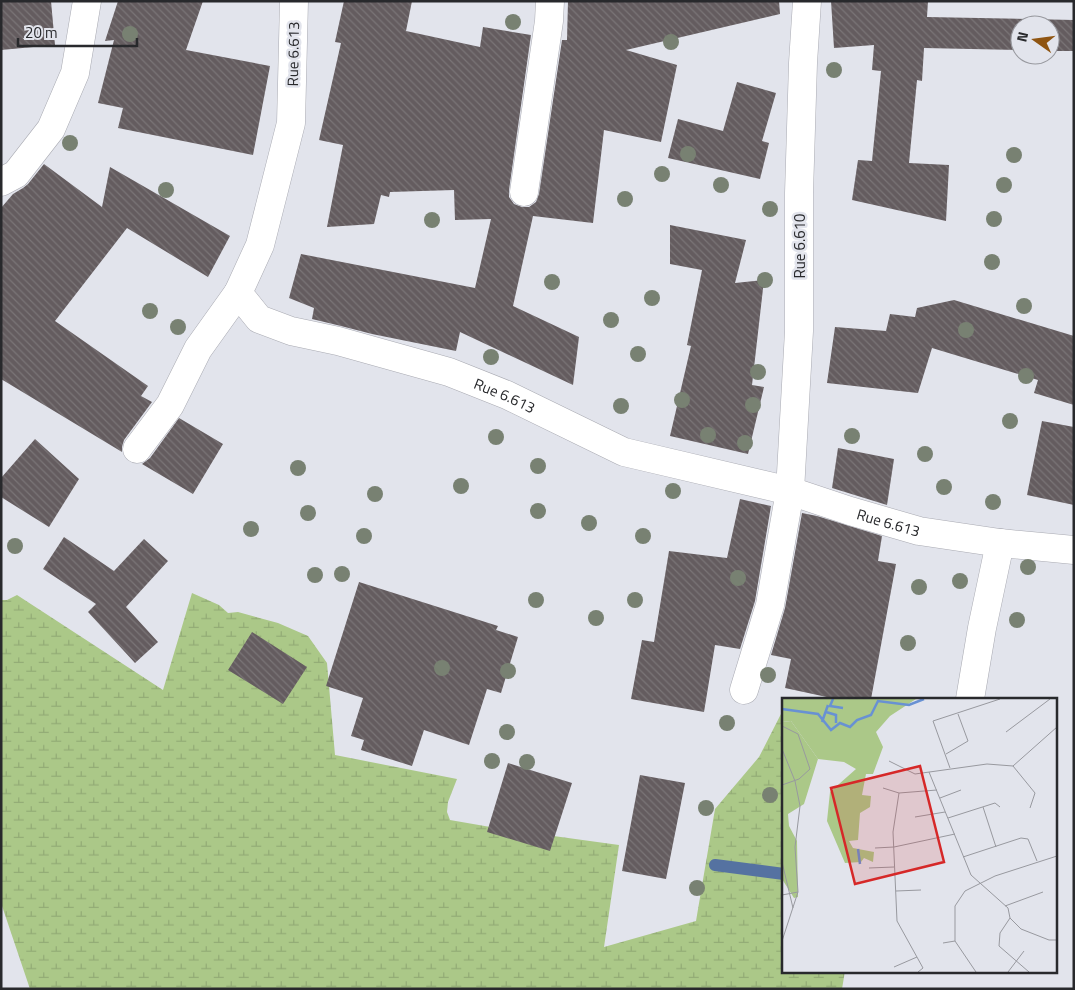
<svg xmlns="http://www.w3.org/2000/svg" width="1075" height="990" font-family="'Titillium Web',sans-serif">
<style>
.wetland{fill:url(#wetland-marsh)}
.lines{fill:none;stroke-linecap:round;stroke-linejoin:round}
.stream{stroke:#5572a1;stroke-width:12}
.building{fill:url(#building-back-hatch)}
.street-casing{stroke:#a9aab2;stroke-width:29}
.street{stroke:#fff;stroke-width:28}
.tree{fill:#788172}
.labels{text-anchor:middle;dominant-baseline:central;stroke-width:5;stroke-linejoin:round;paint-order:stroke}
.street-label{font-size:15px;fill:#28292c;stroke:#e2e4ec}
.inset-river{fill:none;stroke:#6891d3;stroke-width:2.5}
.inset-road{fill:none;stroke:#98999f;stroke-width:1}
.view{fill:#d62828;fill-opacity:0.15;stroke:#d62828;stroke-width:2.5}
.inset-edge{fill:none;stroke:#28292c;stroke-width:2.5}
</style>
<defs>
<pattern id="wetland-marsh" width="20" height="14" patternUnits="userSpaceOnUse" patternTransform="scale(1.25)"><rect width="20" height="14" fill="#abc888"/><path d="M1 5h8M5 5V1M11 12h8M15 12V8" fill="none" stroke="#93ac76"/></pattern>
<pattern id="building-back-hatch" width="6" height="6" patternUnits="userSpaceOnUse" patternTransform="scale(1.25)"><rect width="6" height="6" fill="#645c5f"/><path d="M-1 5l2 2M0 0l6 6M5-1l2 2" fill="none" stroke="#7a7577"/></pattern>
</defs>
<rect width="100%" height="100%" fill="#e2e4ec"/>
<path class="wetland" d="M 192,593 L 219,605 L 228,613 L 238,612 L 278,623 L 308,636 L 327,663 L 335,755 L 457,779 L 448,802 L 447,812 L 450,820 L 502,829 L 619,845 L 604,947 L 696,921 L 715,809 L 759,757 L 783,710 L 784,711 L 784,971 L 845,971 L 842,989 L 30,989 L 1,903 L 1,600 L 7,600 L 17,595 L 163,690 Z"/>
<g class="lines">
<path class="stream" d="M 715,865 L 784,874"/>
</g>
<path class="building" d="M 1,1 L 51,1 L 55,45 L 1,50 Z
M 118,1 L 203,1 L 186,50 L 270,66 L 253,155 L 118,128 L 123,108 L 98,103 L 114,40 L 105,41 Z
M 344,1 L 412,1 L 406,31 L 480,47 L 483,27 L 531,35 L 509,190 L 509,197 L 514,204 L 522,207 L 529,207 L 536,202 L 539,194 L 562,40 L 567,40 L 568,1 L 779,1 L 780,14 L 626,50 L 677,65 L 661,142 L 604,130 L 593,223 L 533,216 L 513,306 L 579,337 L 573,385 L 460,332 L 456,351 L 372,334 L 341,326 L 312,319 L 314,308 L 289,298 L 301,254 L 475,288 L 491,219 L 455,220 L 454,190 L 390,192 L 389,197 L 381,195 L 374,224 L 327,227 L 343,145 L 319,140 L 341,43 L 335,42 Z
M 831,1 L 928,1 L 927,17 L 1074,20 L 1074,51 L 1050,51 L 1050,25 L 1020,25 L 1020,50 L 924,48 L 922,81 L 917,80 L 909,163 L 949,165 L 946,221 L 852,200 L 858,160 L 872,161 L 881,71 L 872,70 L 874,45 L 834,48 Z
M 737,82 L 776,93 L 762,141 L 769,143 L 760,179 L 668,158 L 678,119 L 723,131 Z
M 44,164 L 102,207 L 110,167 L 230,236 L 208,277 L 127,228 L 55,321 L 148,386 L 141,396 L 152,402 L 124,440 L 122,447 L 122,452 L 1,379 L 1,208 L 13,194 L 23,188 L 28,184 Z
M 670,225 L 746,240 L 735,283 L 764,280 L 752,385 L 764,387 L 748,454 L 670,436 L 691,346 L 687,345 L 702,270 L 670,264 Z
M 954,300 L 1074,336 L 1074,405 L 1034,393 L 1038,380 L 932,348 L 918,393 L 827,383 L 835,327 L 886,331 L 890,314 L 915,317 L 917,308 Z
M 179,418 L 223,444 L 193,494 L 142,464 L 150,458 Z
M 1042,421 L 1074,427 L 1074,505 L 1027,495 Z
M 35,439 L 79,479 L 49,527 L 1,497 L 1,478 Z
M 838,448 L 894,459 L 887,505 L 832,488 Z
M 740,499 L 771,506 L 755,601 L 740,649 L 715,645 L 704,712 L 631,699 L 642,640 L 654,642 L 669,551 L 727,558 Z
M 802,513 L 817,516 L 882,536 L 878,561 L 896,564 L 871,699 L 836,699 L 785,688 L 791,659 L 771,655 L 785,608 Z
M 64,537 L 114,571 L 144,539 L 168,561 L 126,607 L 158,642 L 135,663 L 88,612 L 96,604 L 43,569 Z
M 359,582 L 498,626 L 496,630 L 518,637 L 501,693 L 487,689 L 469,745 L 424,730 L 412,766 L 361,750 L 364,740 L 351,736 L 363,698 L 326,686 Z
M 252,632 L 307,667 L 283,704 L 228,670 Z
M 508,763 L 572,783 L 550,851 L 487,832 Z
M 640,775 L 685,783 L 666,879 L 622,871 Z"/>
<g class="lines">
<defs>
<g id="street">
<path id="s1" d="M 294,1 L 291,123 L 260,245 L 238,293 L 259,319 L 291,331 L 338,341 L 449,372 L 507,395 L 624,452 L 790,491 L 850,511 L 919,531 L 1000,543 L 1074,550"/>
<path d="M 1,182 L 16,174 L 51,129 L 75,73 L 87,1"/>
<path d="M 524,192 L 549,21 L 550,1"/>
<path d="M 137,449 L 170,405 L 198,349 L 238,293"/>
<path d="M 744,690 L 770,605 L 790,491 L 799,331 L 799,193 L 803,63 L 807,1"/>
<path d="M 970,699 L 982,628 L 1000,543"/>
</g>
</defs>
<use href="#street" class="street-casing"/>
<use href="#street" class="street"/>
</g>
<g class="tree">
<circle cx="513" cy="22" r="8"/>
<circle cx="130" cy="34" r="8"/>
<circle cx="671" cy="42" r="8"/>
<circle cx="834" cy="70" r="8"/>
<circle cx="70" cy="143" r="8"/>
<circle cx="688" cy="154" r="8"/>
<circle cx="1014" cy="155" r="8"/>
<circle cx="662" cy="174" r="8"/>
<circle cx="721" cy="185" r="8"/>
<circle cx="1004" cy="185" r="8"/>
<circle cx="166" cy="190" r="8"/>
<circle cx="625" cy="199" r="8"/>
<circle cx="770" cy="209" r="8"/>
<circle cx="994" cy="219" r="8"/>
<circle cx="432" cy="220" r="8"/>
<circle cx="992" cy="262" r="8"/>
<circle cx="765" cy="280" r="8"/>
<circle cx="552" cy="282" r="8"/>
<circle cx="652" cy="298" r="8"/>
<circle cx="1024" cy="306" r="8"/>
<circle cx="150" cy="311" r="8"/>
<circle cx="611" cy="320" r="8"/>
<circle cx="178" cy="327" r="8"/>
<circle cx="966" cy="330" r="8"/>
<circle cx="638" cy="354" r="8"/>
<circle cx="491" cy="357" r="8"/>
<circle cx="758" cy="372" r="8"/>
<circle cx="1026" cy="376" r="8"/>
<circle cx="682" cy="400" r="8"/>
<circle cx="753" cy="405" r="8"/>
<circle cx="621" cy="406" r="8"/>
<circle cx="1010" cy="421" r="8"/>
<circle cx="708" cy="435" r="8"/>
<circle cx="852" cy="436" r="8"/>
<circle cx="496" cy="437" r="8"/>
<circle cx="745" cy="443" r="8"/>
<circle cx="925" cy="454" r="8"/>
<circle cx="538" cy="466" r="8"/>
<circle cx="298" cy="468" r="8"/>
<circle cx="461" cy="486" r="8"/>
<circle cx="944" cy="487" r="8"/>
<circle cx="673" cy="491" r="8"/>
<circle cx="375" cy="494" r="8"/>
<circle cx="993" cy="502" r="8"/>
<circle cx="538" cy="511" r="8"/>
<circle cx="308" cy="513" r="8"/>
<circle cx="589" cy="523" r="8"/>
<circle cx="251" cy="529" r="8"/>
<circle cx="364" cy="536" r="8"/>
<circle cx="643" cy="536" r="8"/>
<circle cx="15" cy="546" r="8"/>
<circle cx="1028" cy="567" r="8"/>
<circle cx="342" cy="574" r="8"/>
<circle cx="315" cy="575" r="8"/>
<circle cx="738" cy="578" r="8"/>
<circle cx="960" cy="581" r="8"/>
<circle cx="919" cy="587" r="8"/>
<circle cx="536" cy="600" r="8"/>
<circle cx="635" cy="600" r="8"/>
<circle cx="596" cy="618" r="8"/>
<circle cx="1017" cy="620" r="8"/>
<circle cx="908" cy="643" r="8"/>
<circle cx="442" cy="668" r="8"/>
<circle cx="508" cy="671" r="8"/>
<circle cx="768" cy="675" r="8"/>
<circle cx="727" cy="723" r="8"/>
<circle cx="507" cy="732" r="8"/>
<circle cx="492" cy="761" r="8"/>
<circle cx="527" cy="762" r="8"/>
<circle cx="770" cy="795" r="8"/>
<circle cx="706" cy="808" r="8"/>
<circle cx="697" cy="888" r="8"/>
</g>
<g class="labels">
<g class="street-label">
<text transform="translate(293 54) rotate(-89)">Rue 6.613</text>
<text transform="translate(799 246) rotate(-90)">Rue 6.610</text>
<text stroke="none"><textPath href="#s1" startOffset="592">Rue 6.613</textPath></text>
<text stroke="none"><textPath href="#s1" startOffset="998">Rue 6.613</textPath></text>
</g>
</g>
<g transform="translate(782 698)">
<rect width="275" height="275" fill="#e2e4ec"/>
<path d="M 9,23 L 36,61 L 22,106 L 6,116 L 7,128 L 15,143 L 16,199 L 12,200 L 0,181 L 0,24 Z" fill="#abc888"/>
<path d="M 0,1 L 134,1 L 108,18 L 94,34 L 101,49 L 91,76 L 84,76 L 80,97 L 89,98 L 88,109 L 78,115 L 76,142 L 67,143 L 71,150 L 92,154 L 91,164 L 82,160 L 79,164 L 63,165 L 45,123 L 48,94 L 74,71 L 62,64 L 36,61 L 9,23 L 0,24 Z" fill="#abc888"/>
<path class="inset-river" d="M 51,1 L 48,8 L 61,10M 0,11 L 36,16 L 49,32 L 58,25 L 68,29 L 75,22 L 89,17 L 96,3 L 127,7 L 142,1M 44,14 L 54,17 L 54,25M 40,24 L 46,7M 76,151 L 78,166"/>
<path class="inset-road" d="M 0,28 L 16,36 L 28,71 L 17,81 L 0,87M 224,34 L 268,1M 0,51 L 13,83 L 18,108 L 13,149 L 16,194 L 0,243M 164,56 L 186,43 L 176,16M 107,63 L 133,76 L 205,66 L 231,68 L 275,29M 231,68 L 253,95 L 248,110M 168,70 L 151,23 L 218,1M 147,74 L 189,177 L 226,210 L 228,220 L 239,231 L 267,242 L 275,242M 101,90 L 117,95M 158,100 L 179,92M 201,109 L 214,149M 133,119 L 163,114M 166,120 L 213,105 L 218,109M 93,150 L 112,149 L 173,136M 181,159 L 239,140 L 246,141 L 255,163M 0,164 L 11,210M 87,170 L 112,169M 114,193 L 139,192M 0,197 L 16,194M 223,208 L 261,194M 228,220 L 218,235 L 217,248 L 247,274M 173,243 L 194,274M 161,245 L 173,243 L 173,208 L 183,193 L 213,178 L 275,158M 112,269 L 135,259M 136,274 L 141,270 L 115,223 L 111,134 L 117,95 L 155,92M 226,274 L 242,253"/>
<path class="view" d="M 138,68 L 162,164 L 73,186 L 49,90 Z"/>
<rect width="275" height="275" class="inset-edge"/>
</g>
<rect width="1075" height="990" fill="none" stroke="#28292c" stroke-width="5"/>
<g transform="translate(1035 40) rotate(284)"><circle r="24" fill="#e2e4ec" stroke="#98999f"/>
<path d="M0-4L9 19L0 12L-9 19Z" fill="#8f5512"/>
<text y="-8" font-size="14" font-weight="bold" text-anchor="middle" fill="#28292c">N</text>
</g>
<path d="M18 38v8h119v-8" fill="none" stroke="#28292c" stroke-width="2.5"/>
<text x="25" y="38" font-size="15" fill="#28292c" stroke="#e2e4ec" stroke-width="4" paint-order="stroke">20 m</text>
</svg>
